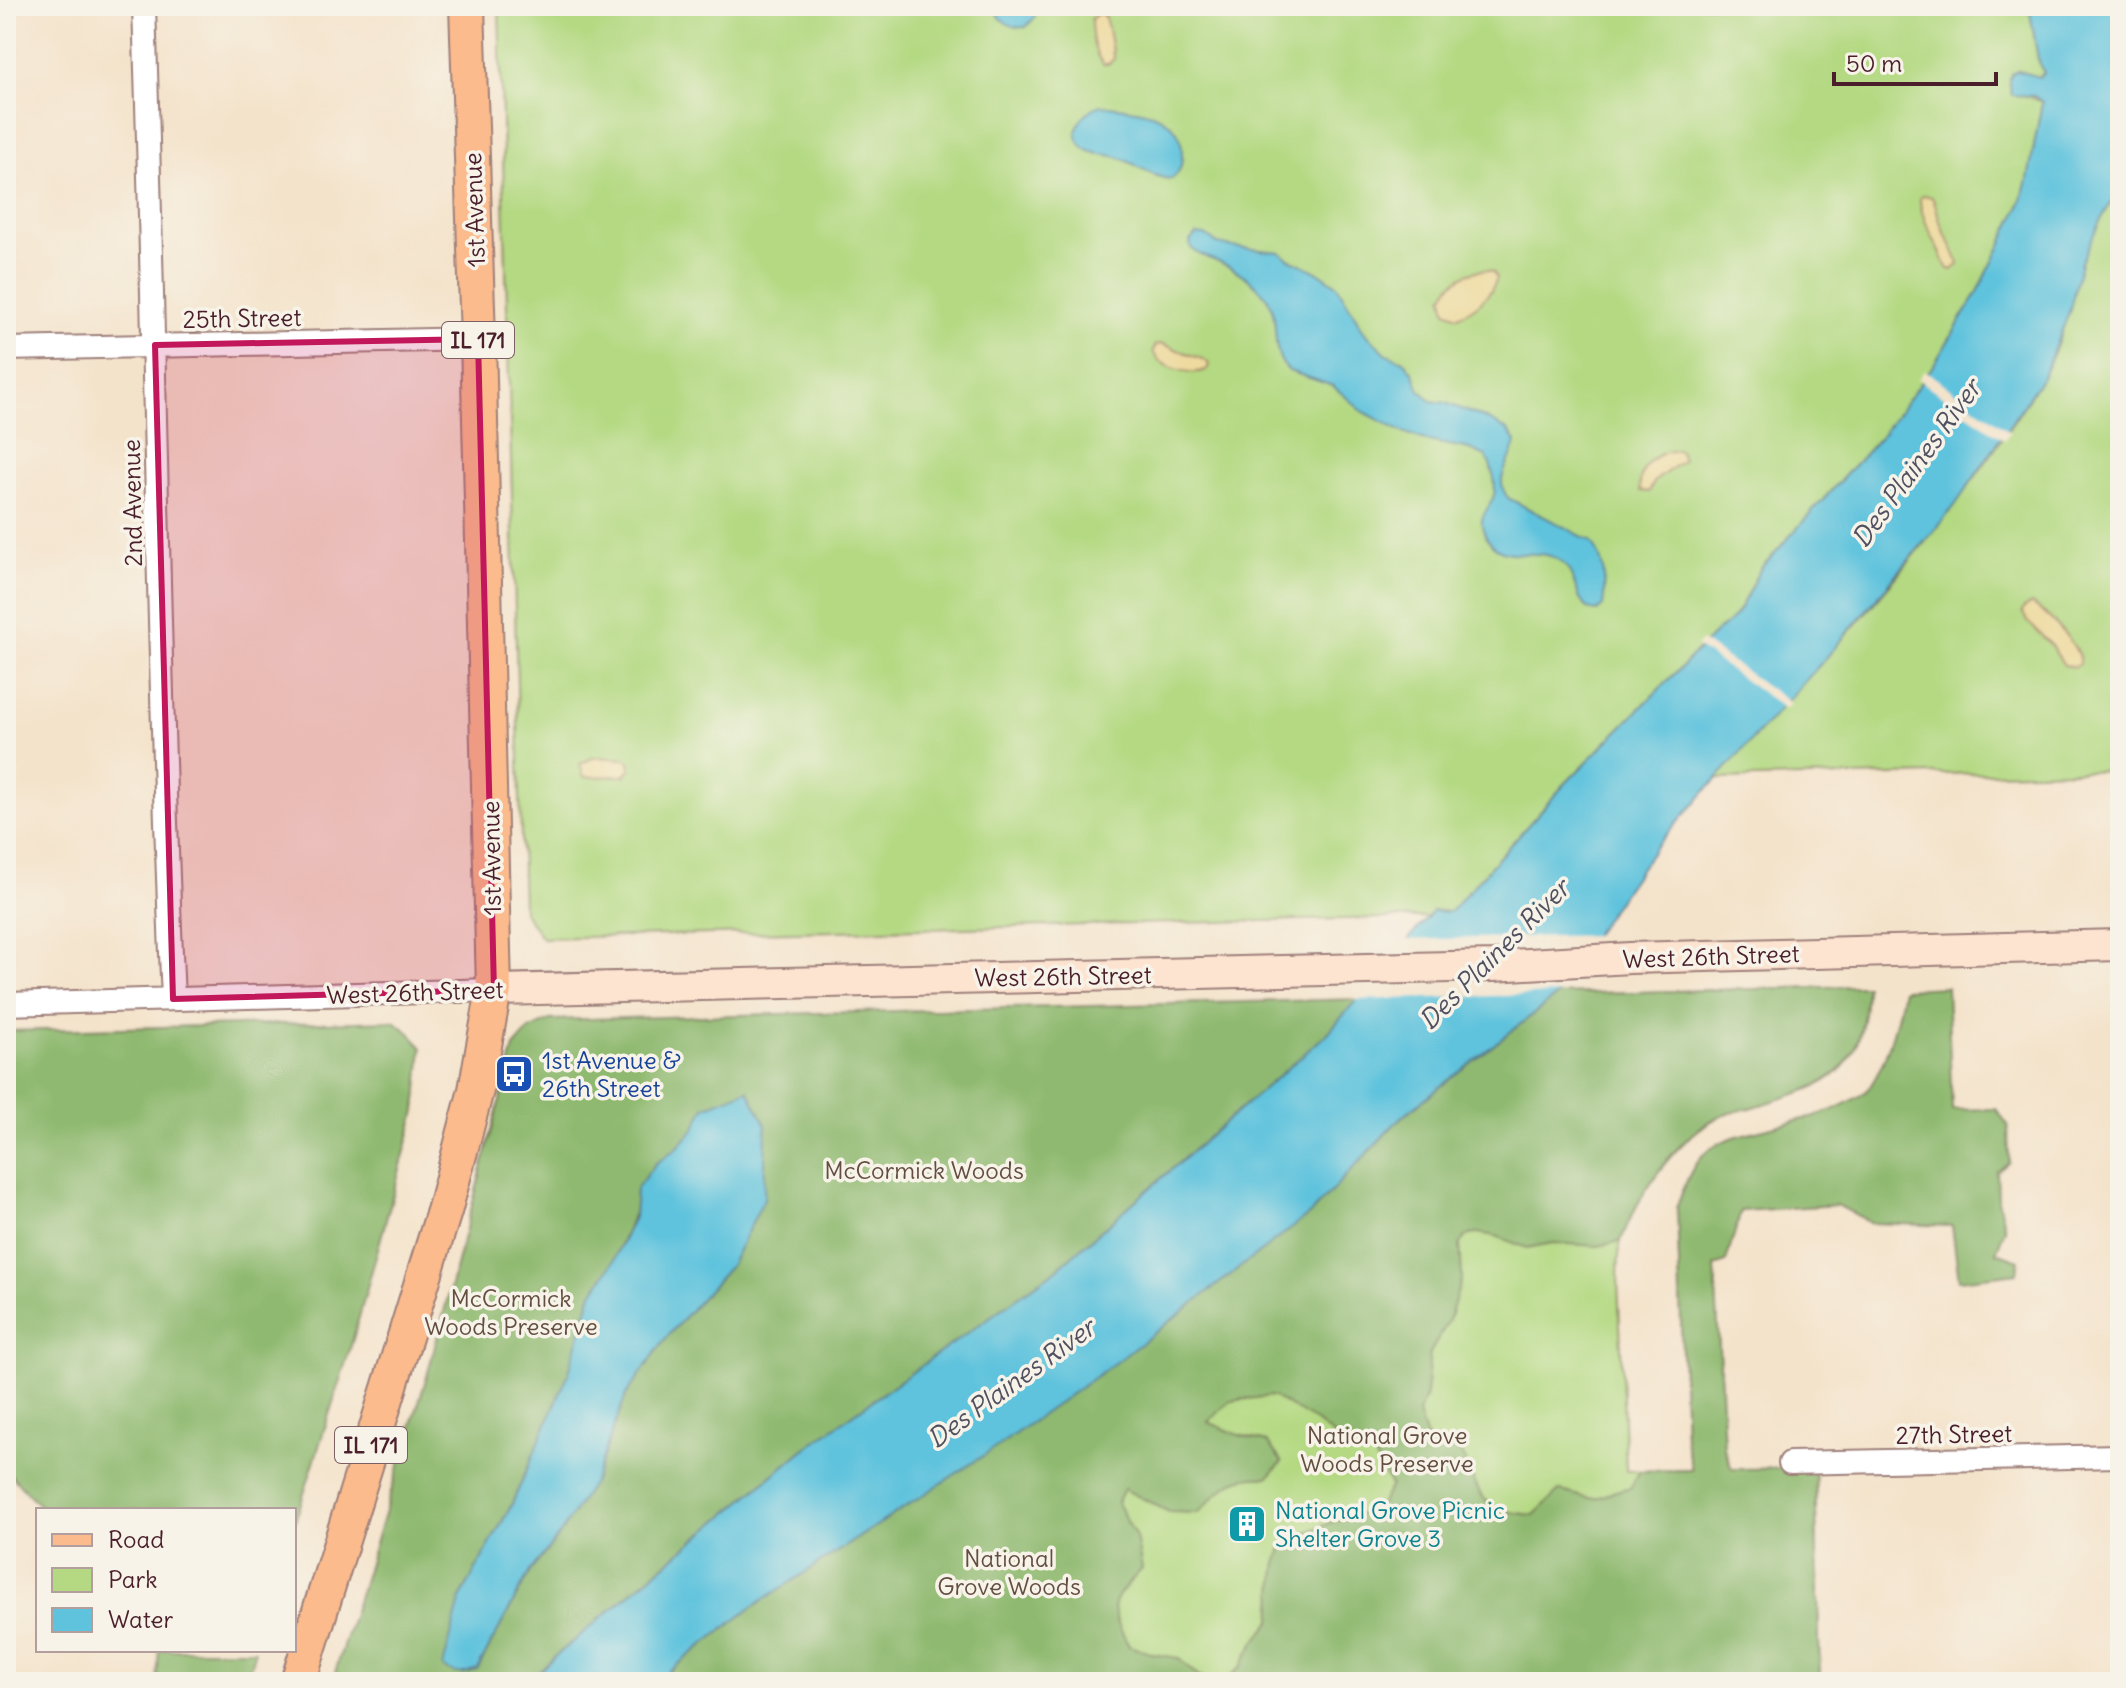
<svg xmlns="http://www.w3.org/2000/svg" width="2126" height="1688" font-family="Delius,sans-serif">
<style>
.green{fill:#b4d982;stroke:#7f7c56;stroke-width:2}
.forest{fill:#8fb970;stroke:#6c6c4e;stroke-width:2;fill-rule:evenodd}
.sand{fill:#eeda9e;stroke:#9c7c64;stroke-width:2}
.water{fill:#5fc3dd;stroke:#547184;stroke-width:2}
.pier{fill:#f4e3cb}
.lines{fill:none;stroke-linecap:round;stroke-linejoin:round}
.street-casing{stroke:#9f817b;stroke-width:26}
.secondary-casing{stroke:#9f817b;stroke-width:34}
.primary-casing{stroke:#9f817b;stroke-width:38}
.street{stroke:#fff;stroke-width:22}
.secondary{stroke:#fde4d1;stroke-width:30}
.primary{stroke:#fbbb8c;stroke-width:34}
.marked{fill:#c2185b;fill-opacity:0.2;stroke:#c2185b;stroke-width:6;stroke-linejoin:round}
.labels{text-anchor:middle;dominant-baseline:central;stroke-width:7;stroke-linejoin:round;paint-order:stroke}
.shield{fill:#f7f3e8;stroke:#7e5f64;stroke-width:2}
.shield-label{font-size:22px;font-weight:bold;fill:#4a1f2b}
.street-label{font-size:24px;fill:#4a1f2b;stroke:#f7f3e8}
.transit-label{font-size:24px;fill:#164399;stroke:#f7f3e8;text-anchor:start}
.park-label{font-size:24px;fill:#644e41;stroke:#f7f3e8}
.culture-label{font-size:24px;fill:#0d838f;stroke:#f7f3e8;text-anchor:start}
.water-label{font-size:26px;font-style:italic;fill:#505060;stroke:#f7f3e8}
</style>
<rect width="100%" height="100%" fill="#f7f3e8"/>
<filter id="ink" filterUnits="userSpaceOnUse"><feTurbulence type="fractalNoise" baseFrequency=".0125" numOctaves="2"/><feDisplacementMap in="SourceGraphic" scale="16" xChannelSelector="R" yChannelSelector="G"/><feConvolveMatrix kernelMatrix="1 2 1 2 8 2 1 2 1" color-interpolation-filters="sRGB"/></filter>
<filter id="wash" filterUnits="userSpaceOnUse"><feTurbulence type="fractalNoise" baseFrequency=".006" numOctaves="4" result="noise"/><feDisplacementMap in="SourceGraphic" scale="32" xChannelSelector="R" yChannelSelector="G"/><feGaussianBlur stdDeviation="1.8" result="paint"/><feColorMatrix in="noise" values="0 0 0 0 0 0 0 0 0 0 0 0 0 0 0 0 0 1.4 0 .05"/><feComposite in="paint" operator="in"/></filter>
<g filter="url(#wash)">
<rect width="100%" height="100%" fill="#f4e3cb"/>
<path class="green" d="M 499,6 L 2029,6 L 2038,59 L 2044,73 L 2039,77 L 2018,71 L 2025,95 L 2042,102 L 2028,180 L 2020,206 L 1979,290 L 1933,366 L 1880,437 L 1762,567 C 1746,590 1743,617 1717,631 L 1564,785 L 1450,912 L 1433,911 L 1429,917 L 542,938 L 523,911 Z
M 2120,188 L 2120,770 L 1715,779 C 1830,654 1954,524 2041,378 C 2063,342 2069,302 2081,263 C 2089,236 2105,212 2120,188 Z
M 1866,986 C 1863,1099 1807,1085 1722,1116 C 1685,1129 1629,1202 1621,1240 C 1616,1265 1619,1300 1620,1325 C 1622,1374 1624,1422 1626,1471 L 1815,1468 L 1820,1682 L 655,1682 L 751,1608 L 998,1446 L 1311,1213 L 1400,1118 L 1559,994 Z"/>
<path class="forest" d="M 1866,986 C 1863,1075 1831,1084 1754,1107 C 1743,1110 1729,1112 1718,1117 C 1675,1138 1637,1197 1621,1241 L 1598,1246 L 1553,1243 L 1527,1248 L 1496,1236 L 1478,1233 L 1466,1236 L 1460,1244 L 1462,1277 L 1449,1320 L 1430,1353 L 1426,1395 L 1418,1413 L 1426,1439 L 1459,1449 C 1483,1494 1474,1510 1534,1515 L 1559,1491 C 1570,1492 1581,1498 1592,1498 C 1606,1498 1616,1488 1630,1488 L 1640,1471 L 1692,1470 L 1685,1441 L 1677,1206 C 1684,1188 1691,1165 1706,1152 C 1723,1138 1747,1133 1768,1128 C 1800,1120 1833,1114 1861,1095 C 1883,1081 1899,1014 1903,989 L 1947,987 L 1952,1110 L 1996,1109 L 2008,1125 L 2009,1162 L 1997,1172 L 1998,1200 L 2005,1229 L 1996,1252 L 2019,1260 L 2017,1273 L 1959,1280 L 1952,1226 L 1872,1223 L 1837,1205 L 1741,1211 L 1726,1262 L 1715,1266 L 1724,1448 L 1732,1469 L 1815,1468 L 1820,1682 L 1225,1682 L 1241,1666 L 1254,1643 L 1272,1620 L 1276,1567 L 1284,1542 L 1337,1520 L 1377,1510 L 1391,1485 L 1369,1446 L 1342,1442 L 1312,1419 L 1272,1396 L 1230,1401 L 1208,1422 L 1239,1435 L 1267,1442 L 1282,1462 L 1268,1477 C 1230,1475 1224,1488 1198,1513 L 1169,1512 L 1124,1489 L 1117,1503 L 1136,1537 L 1142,1569 C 1110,1603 1106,1603 1129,1646 L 1153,1654 L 1178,1658 L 1199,1677 L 1224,1682 L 655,1682 L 751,1608 L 1311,1213 L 1400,1118 L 1559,994 Z
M 1359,999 L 1328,1033 L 1056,1270 L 803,1450 L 553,1658 L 528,1682 L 332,1682 L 427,1376 L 514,1047 L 529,1030 L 550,1020 ZM 705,1107 L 764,1198 L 730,1266 L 664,1340 L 626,1395 L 558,1537 L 530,1571 L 478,1668 L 461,1597 L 512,1504 L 568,1375 L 591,1296 L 614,1260 L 655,1164 L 676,1149 L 693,1131 Z
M 394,1021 L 410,1033 L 422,1048 L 416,1111 L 353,1339 L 294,1525 L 294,1510 L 44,1510 L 6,1470 L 6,1031 Z
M 159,1650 L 255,1650 L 246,1682 L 157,1682 Z"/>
<path class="sand" d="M 1099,13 L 1104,15 C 1109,28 1110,44 1114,59 L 1108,64 L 1103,64 C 1093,52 1091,34 1091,19 Z
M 1924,195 L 1932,197 C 1937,207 1938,218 1943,229 C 1948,241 1956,251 1959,265 L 1951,270 L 1947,268 C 1940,248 1919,218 1920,198 Z
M 1487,270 L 1493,272 L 1497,278 C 1491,296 1475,309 1458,316 L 1446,311 L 1443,297 C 1451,280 1468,270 1487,270 Z
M 1162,344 L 1205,360 L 1209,364 L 1207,370 C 1191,376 1159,368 1153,351 L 1156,345 Z
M 1679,450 L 1683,460 L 1655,481 L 1649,492 L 1640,491 C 1638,466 1655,451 1679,450 Z
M 2031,604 C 2046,612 2081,646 2080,664 L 2075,667 L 2064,665 L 2050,644 L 2028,622 L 2022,612 L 2024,608 Z
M 594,757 L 626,759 L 630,762 L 631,768 L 624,776 L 584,777 L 580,764 Z"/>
<path class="water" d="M 993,6 L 1036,6 L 1035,17 L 1026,27 C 1009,29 1000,20 993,6 Z
M 2029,6 L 2120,6 L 2120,188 L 2099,223 L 2081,262 L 2069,313 L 2043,376 L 1954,507 L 1825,659 L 1656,846 L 1594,935 L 1559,994 L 1400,1118 L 1311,1213 L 1123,1357 L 998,1446 L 751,1608 L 655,1682 L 528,1682 L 553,1658 L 803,1450 L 1056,1270 L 1328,1033 L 1433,911 L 1450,912 L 1564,785 L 1717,631 C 1743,617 1746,590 1762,567 L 1880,437 L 1933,366 L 1979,290 L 2020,206 L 2028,180 L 2042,102 L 2034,96 L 2012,95 L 2009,80 L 2012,73 L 2018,71 L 2039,77 L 2044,73 L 2038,59 Z
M 1101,105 C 1130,109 1181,110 1182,150 C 1182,163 1182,170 1172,179 C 1151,178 1138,164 1120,158 C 1110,154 1098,155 1089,151 C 1064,138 1082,110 1101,105 Z
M 1196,234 L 1205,235 L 1218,244 L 1232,247 L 1280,252 L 1289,259 L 1318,272 L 1337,285 L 1365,333 L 1387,354 L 1404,361 L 1414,374 L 1420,390 L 1431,401 L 1446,403 L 1482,417 L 1508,430 L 1516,442 C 1512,464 1492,477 1508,498 L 1591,541 C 1605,560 1606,582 1603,606 L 1597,611 L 1587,609 C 1574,595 1576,572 1560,561 C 1536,543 1499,569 1484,532 C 1477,517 1488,511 1493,498 C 1498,486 1492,467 1486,456 L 1470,449 L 1428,441 L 1400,431 L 1362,411 L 1333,386 L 1289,371 C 1267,353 1283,317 1265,295 C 1253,281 1236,269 1219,262 C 1209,258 1199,256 1191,248 L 1190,241 Z
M 748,1090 L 766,1125 L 764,1199 L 730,1266 L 664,1340 L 626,1395 L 594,1481 L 558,1537 L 530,1571 L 478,1668 C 464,1675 457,1676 443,1667 L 461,1597 L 512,1504 L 568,1375 L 591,1296 L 614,1260 L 634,1217 L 636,1189 L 655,1164 L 676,1149 L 693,1131 L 705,1107 Z"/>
<path class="pier" d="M 1925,370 L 2010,432 L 2004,440 L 1918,379 Z
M 1702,641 L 1789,702 L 1791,703 L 1785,709 L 1696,646 Z
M 1599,935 L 1564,994 L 1353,1000 L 1404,940 Z"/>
</g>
<g filter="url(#ink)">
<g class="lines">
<defs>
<path id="street" d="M 144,6 C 155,337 158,668 173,999
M 6,349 L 478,339
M 6,1004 L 494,990
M 1790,1463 L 2120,1456"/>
<path id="secondary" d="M 494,990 L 1493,966 L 1630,958 L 2120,945"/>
<path id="primary" d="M 298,1682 L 445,1208 L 476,1090 L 494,990 L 478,339 L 467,6"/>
</defs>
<use href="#street" class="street-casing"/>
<use href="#secondary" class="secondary-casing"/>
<use href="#primary" class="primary-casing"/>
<use href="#street" class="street"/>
<use href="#secondary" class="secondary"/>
<use href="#primary" class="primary"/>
</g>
</g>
<path class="marked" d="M 478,339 L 494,990 L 173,999 L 155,345 Z"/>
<defs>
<symbol id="bus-square" viewBox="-11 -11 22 22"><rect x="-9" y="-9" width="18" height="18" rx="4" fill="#1a4fb4" stroke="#f7f3e8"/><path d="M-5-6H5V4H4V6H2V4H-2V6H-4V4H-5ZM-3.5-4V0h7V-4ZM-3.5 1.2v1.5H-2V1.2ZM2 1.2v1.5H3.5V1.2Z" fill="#fff"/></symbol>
<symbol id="building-square" viewBox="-11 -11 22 22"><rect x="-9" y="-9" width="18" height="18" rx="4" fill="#0f9aa8" stroke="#f7f3e8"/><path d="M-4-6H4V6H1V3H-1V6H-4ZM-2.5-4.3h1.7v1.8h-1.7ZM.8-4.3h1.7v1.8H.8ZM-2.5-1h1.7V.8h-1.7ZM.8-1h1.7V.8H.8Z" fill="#fff"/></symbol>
</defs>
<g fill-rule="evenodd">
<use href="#bus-square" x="492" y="1052" width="44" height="44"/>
<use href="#building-square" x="1225" y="1502" width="44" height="44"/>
</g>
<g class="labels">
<g class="shield">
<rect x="442" y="322" width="72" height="36" rx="6"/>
<rect x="335" y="1427" width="72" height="36" rx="6"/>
</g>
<g class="shield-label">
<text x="478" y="340">IL 171</text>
<text x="371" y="1445">IL 171</text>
</g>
<g class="street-label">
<text transform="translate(474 210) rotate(-92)">1st Avenue</text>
<text transform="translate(242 318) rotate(-1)">25th Street</text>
<text transform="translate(132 503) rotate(-91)">2nd Avenue</text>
<text transform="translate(491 858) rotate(-91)">1st Avenue</text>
<text transform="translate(1711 956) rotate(-2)">West 26th Street</text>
<text transform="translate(1063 976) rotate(-1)">West 26th Street</text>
<text transform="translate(415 992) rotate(-2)">West 26th Street</text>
<text transform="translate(1954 1434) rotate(-1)">27th Street</text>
</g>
<g class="transit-label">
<text x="542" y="1060">1st Avenue &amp;<tspan x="542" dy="28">26th Street</tspan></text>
</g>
<g class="park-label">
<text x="924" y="1170">McCormick Woods</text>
<text x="511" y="1298">McCormick<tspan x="511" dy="28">Woods Preserve</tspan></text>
<text x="1387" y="1435">National Grove<tspan x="1387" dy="28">Woods Preserve</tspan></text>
<text x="1009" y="1558">National<tspan x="1009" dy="28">Grove Woods</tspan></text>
</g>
<g class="culture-label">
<text x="1275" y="1510">National Grove Picnic<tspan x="1275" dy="28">Shelter Grove 3</tspan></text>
</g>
<g class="water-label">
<text transform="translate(1916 463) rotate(-54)">Des Plaines River</text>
<text transform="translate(1494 954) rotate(-45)">Des Plaines River</text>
<text transform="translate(1011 1383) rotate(-36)">Des Plaines River</text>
</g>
</g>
<rect width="2126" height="1688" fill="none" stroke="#f7f3e8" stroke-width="32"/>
<rect x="36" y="1508" width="260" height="144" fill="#f7f3e8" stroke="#b29e9c" stroke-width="2"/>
<rect x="52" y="1534" width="40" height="12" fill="#fbbb8c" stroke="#b29e9c" stroke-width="2"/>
<text x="108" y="1548" font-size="24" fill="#4a1f2b">Road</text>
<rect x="52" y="1568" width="40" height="24" fill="#b4d982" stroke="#b29e9c" stroke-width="2"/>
<text x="108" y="1588" font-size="24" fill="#4a1f2b">Park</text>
<rect x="52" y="1608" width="40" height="24" fill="#5fc3dd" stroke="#b29e9c" stroke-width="2"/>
<text x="108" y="1628" font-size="24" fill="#4a1f2b">Water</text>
<path d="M1834 72v12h162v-12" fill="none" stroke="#4a1f2b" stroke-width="4"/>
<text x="1846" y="72" font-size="24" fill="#4a1f2b" stroke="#f7f3e8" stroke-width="6" paint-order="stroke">50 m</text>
</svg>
